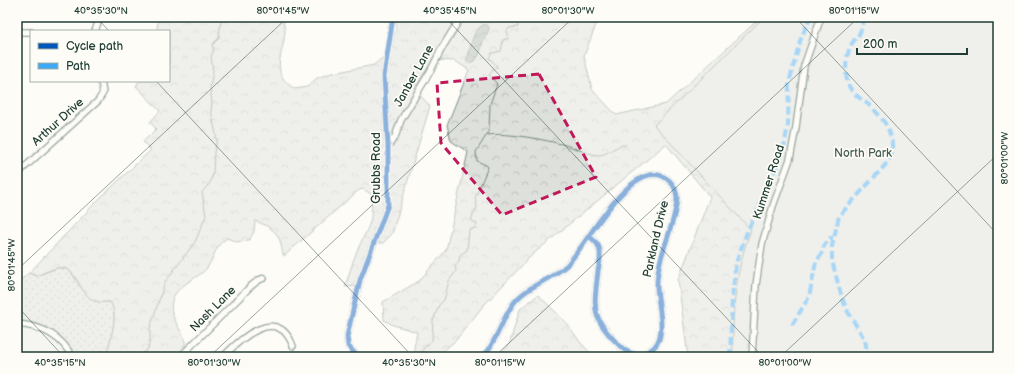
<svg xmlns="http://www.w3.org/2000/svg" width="1015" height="374" font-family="'Balsamiq Sans',sans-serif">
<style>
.built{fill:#eceee9}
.grass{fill:url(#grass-dots);stroke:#7e8e88}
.forest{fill:url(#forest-crowns);stroke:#7e8e88}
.park{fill:#dde0db;stroke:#7e8e88}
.water{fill:url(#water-waves);stroke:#75877f}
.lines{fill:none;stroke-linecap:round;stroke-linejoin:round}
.stream{stroke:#75877f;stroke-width:1}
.minor-casing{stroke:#1f3d34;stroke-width:8}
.minor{stroke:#fdfcf7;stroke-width:5.5}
.quiet{stroke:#3fa9f5;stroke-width:4;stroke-dasharray:8 4;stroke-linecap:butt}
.cycleway-casing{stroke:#fdfcf7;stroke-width:8}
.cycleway{stroke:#0057b8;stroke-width:5}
.marked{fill:none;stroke:#c2185b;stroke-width:3;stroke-dasharray:8 5;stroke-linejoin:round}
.ticks{fill:none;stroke:#1f3d34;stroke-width:1;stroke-opacity:0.45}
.labels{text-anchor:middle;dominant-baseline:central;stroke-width:3.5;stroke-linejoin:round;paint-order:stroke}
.street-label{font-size:12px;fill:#1f3d34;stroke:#fdfcf7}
.park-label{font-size:12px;fill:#455e55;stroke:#fdfcf7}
.neatline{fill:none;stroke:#1f3d34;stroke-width:1.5}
.ticks-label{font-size:10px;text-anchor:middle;fill:#1f3d34}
</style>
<defs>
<pattern id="grass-dots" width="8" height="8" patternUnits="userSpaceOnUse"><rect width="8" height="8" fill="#dde0db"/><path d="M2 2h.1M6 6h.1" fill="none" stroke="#bdc1bd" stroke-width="1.8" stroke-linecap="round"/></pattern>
<pattern id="forest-crowns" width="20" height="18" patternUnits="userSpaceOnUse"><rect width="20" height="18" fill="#dde0db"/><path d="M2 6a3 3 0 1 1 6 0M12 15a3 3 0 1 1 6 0" fill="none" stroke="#bdc1bd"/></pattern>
<pattern id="water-waves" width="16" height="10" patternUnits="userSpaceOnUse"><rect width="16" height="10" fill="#aeb8b1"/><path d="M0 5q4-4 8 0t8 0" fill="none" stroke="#8d9791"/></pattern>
</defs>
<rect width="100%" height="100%" fill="#fdfcf7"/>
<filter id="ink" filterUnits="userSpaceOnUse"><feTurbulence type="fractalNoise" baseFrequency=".025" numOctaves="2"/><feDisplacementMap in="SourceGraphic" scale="8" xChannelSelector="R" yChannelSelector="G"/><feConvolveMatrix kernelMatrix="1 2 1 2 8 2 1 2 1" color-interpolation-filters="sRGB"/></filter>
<g filter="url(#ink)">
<path class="built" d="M 17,327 L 29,327 L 49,334 L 66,351 L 69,357 L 17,357 Z"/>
<path class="grass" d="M 57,268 C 75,268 71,277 81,287 C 86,292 92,297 98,302 L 110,302 C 120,315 109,342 106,357 L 72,357 L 55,336 L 17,324 L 17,283 L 29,273 L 37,276 Z"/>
<path class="forest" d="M 158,17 L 283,17 C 283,21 284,25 285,30 C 285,53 267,72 295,89 L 307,87 L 317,78 L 328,74 L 374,65 L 391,50 L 396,23 L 400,17 L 599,17 L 584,56 L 592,89 L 616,115 L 666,104 L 761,17 L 998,17 L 748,357 L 688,357 L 678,280 L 710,197 L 666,144 L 532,255 L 483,306 L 456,340 L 436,357 L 417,357 L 414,348 L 417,332 L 393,325 L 384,320 L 383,302 L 419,281 L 446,250 L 468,152 L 451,141 L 447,125 L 469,70 L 455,61 L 433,60 L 414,89 L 430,106 L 392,234 L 383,243 L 374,243 L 359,286 L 345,287 C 349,275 352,263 357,251 C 368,226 374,223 371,194 L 363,189 L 359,190 L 284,256 C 281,251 282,246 280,241 C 276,229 266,225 255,221 L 254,232 L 249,240 L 237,242 L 227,238 C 215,245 214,258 207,268 C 199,278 183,282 175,294 C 162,315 188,333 185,346 C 184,350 178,354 175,357 L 106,357 C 109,342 120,315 110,302 C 106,301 101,303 98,302 C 78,298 79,264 57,268 C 51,269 43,273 37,276 L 29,273 L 100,198 L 151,150 L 143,142 L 156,129 L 150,122 L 160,111 L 136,86 L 139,81 L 169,81 L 169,31 L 157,31 Z
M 538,295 L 566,322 L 580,342 L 594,357 L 498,357 L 509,345 L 520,309 Z"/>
<path class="park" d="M 764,17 L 998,17 L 998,357 L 733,357 C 732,314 735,270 751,230 L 654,125 Z"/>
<path class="water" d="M 485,24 L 489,27 C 489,32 486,35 484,39 C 480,49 481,61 468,63 L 466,61 C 472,49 470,30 485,24 Z"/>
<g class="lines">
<path class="stream" d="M 488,135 C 505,132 547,140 565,145 C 576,148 585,153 597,155 C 608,156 615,144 626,145
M 139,357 L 148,349 L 150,339 L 150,328 L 165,282 L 195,242 L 206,216 L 202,192 L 210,183 L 213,174 L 214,152 L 217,140 L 211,110 L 212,103 L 210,87 L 213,71 L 211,56 L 214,50 L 212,45 L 219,38 L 221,17
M 418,357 L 424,348 L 432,340 L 433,321 L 439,305 L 444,300 L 449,281 L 456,271 L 455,265 L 459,261 L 460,255 L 467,250 L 469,230 L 475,228 L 477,224 L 471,220 L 477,207 L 475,198 L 488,167 L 486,165 L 477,161 L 476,152 L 489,131 L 490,104 L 497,84 L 489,75 L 497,66 L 489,58 L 492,53 L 501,51 L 503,40 L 509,38 L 507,31 L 509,28 L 518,27 L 517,17"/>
<defs>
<path id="minor" d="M 91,17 L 98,21
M 658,18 L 658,17
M 95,31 L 100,17
M 17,32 L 31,32
M 388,146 L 395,137 L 401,120 L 431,70 L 442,48 L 461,17
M 17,174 L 98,101 L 103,93 L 101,81
M 17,324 C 41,326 61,335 72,357
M 180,357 L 251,286 L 259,280 L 264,278
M 223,357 C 241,338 278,305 293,346
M 358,357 L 348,346 L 347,336 L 360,280 L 388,205 L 388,146 L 384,76 L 393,17
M 483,357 C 497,341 501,321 513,304 C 526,286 551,280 567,265 C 587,244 629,162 662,176 C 671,180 676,187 677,197 C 676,225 658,253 657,283 C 656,303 671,339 649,351 C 638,357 627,354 619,345 C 590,317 594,308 598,271 C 599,265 601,259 600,253 C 600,245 595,241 589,236
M 752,357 L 756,285 L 762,244 L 773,206 L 790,159 L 796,127 L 804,66 L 821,17"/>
</defs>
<use href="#minor" class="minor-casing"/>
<use href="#minor" class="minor"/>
<path class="quiet" d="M 864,17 C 863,22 862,27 860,32 C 859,36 855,38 853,42 C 846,52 845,69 847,80 C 850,95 862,98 871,107 C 886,120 899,142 888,162 L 839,216 L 832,246 L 832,261 L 842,298 L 848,312 L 865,340 L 868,357
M 792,325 L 809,297 L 816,262 L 821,255 L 824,246 L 830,238 L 833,238
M 730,357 L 732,297 L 736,263 L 747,232 L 783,153 L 788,125 L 789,83 L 800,41 L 810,17"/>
<defs>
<path id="cycleway" d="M 358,357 L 348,346 L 347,336 L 360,280 L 388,205 L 388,146 L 384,76 L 393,17
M 483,357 C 497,341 501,321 513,304 C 526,286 551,280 567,265 C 587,244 629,162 662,176 C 671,180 676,187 677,197 C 676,225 658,253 657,283 C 656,303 671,339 649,351 C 638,357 627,354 619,345 C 590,317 594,308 598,271 C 599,265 601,259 600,253 C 600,245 595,241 589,236"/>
</defs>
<use href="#cycleway" class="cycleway-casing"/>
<use href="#cycleway" class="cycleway"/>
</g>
</g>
<path d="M0 0H1015V374H0ZM 539,74 L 596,177 L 502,215 L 441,143 L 437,83 Z" fill="#fdfcf7" fill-opacity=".55" fill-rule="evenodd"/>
<path class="marked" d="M 539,74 L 596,177 L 502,215 L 441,143 L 437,83 Z"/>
<path class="ticks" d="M 96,17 L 109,31M 445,17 L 763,357M 795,17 L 998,235M 156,81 L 413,357M 17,270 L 288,17M 17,306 L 64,357M 209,357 L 574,17M 494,357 L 859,17M 780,357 L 998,154"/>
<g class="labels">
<g class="street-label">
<text transform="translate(414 76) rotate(-61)">Janber Lane</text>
<text transform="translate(58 122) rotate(-42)">Arthur Drive</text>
<text transform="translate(376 168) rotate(-90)">Grubbs Road</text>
<text transform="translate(769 182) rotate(-72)">Kummer Road</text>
<text transform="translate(656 239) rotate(-77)">Parkland Drive</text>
<text transform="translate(213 309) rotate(-45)">Nash Lane</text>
</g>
<g class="park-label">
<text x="863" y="153">North Park</text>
</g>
</g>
<rect width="1015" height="374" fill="none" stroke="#fdfcf7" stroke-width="44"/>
<rect x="30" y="30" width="140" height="52" fill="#fdfcf7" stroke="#a4b0a9"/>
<rect x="38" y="43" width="20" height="6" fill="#0057b8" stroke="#a4b0a9"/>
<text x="66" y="50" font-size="12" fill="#1f3d34">Cycle path</text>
<rect x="38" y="63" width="20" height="6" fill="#3fa9f5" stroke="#a4b0a9"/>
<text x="66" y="70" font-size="12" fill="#1f3d34">Path</text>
<path d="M857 48v6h110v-6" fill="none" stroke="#1f3d34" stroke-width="2"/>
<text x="863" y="48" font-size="12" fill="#1f3d34" stroke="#fdfcf7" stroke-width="3" paint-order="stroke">200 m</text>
<rect x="22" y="22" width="971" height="330" class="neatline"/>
<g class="ticks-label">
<text x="101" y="14">40°35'30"N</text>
<text x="283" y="14">80°01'45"W</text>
<text x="450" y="14">40°35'45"N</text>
<text x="568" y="14">80°01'30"W</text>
<text x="854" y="14">80°01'15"W</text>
<text transform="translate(1004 158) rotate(-90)" y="4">80°01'00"W</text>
<text transform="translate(11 265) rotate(-90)" y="4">80°01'45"W</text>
<text x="60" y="366">40°35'15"N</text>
<text x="214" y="366">80°01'30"W</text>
<text x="409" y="366">40°35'30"N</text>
<text x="500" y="366">80°01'15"W</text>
<text x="785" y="366">80°01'00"W</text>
</g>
</svg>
